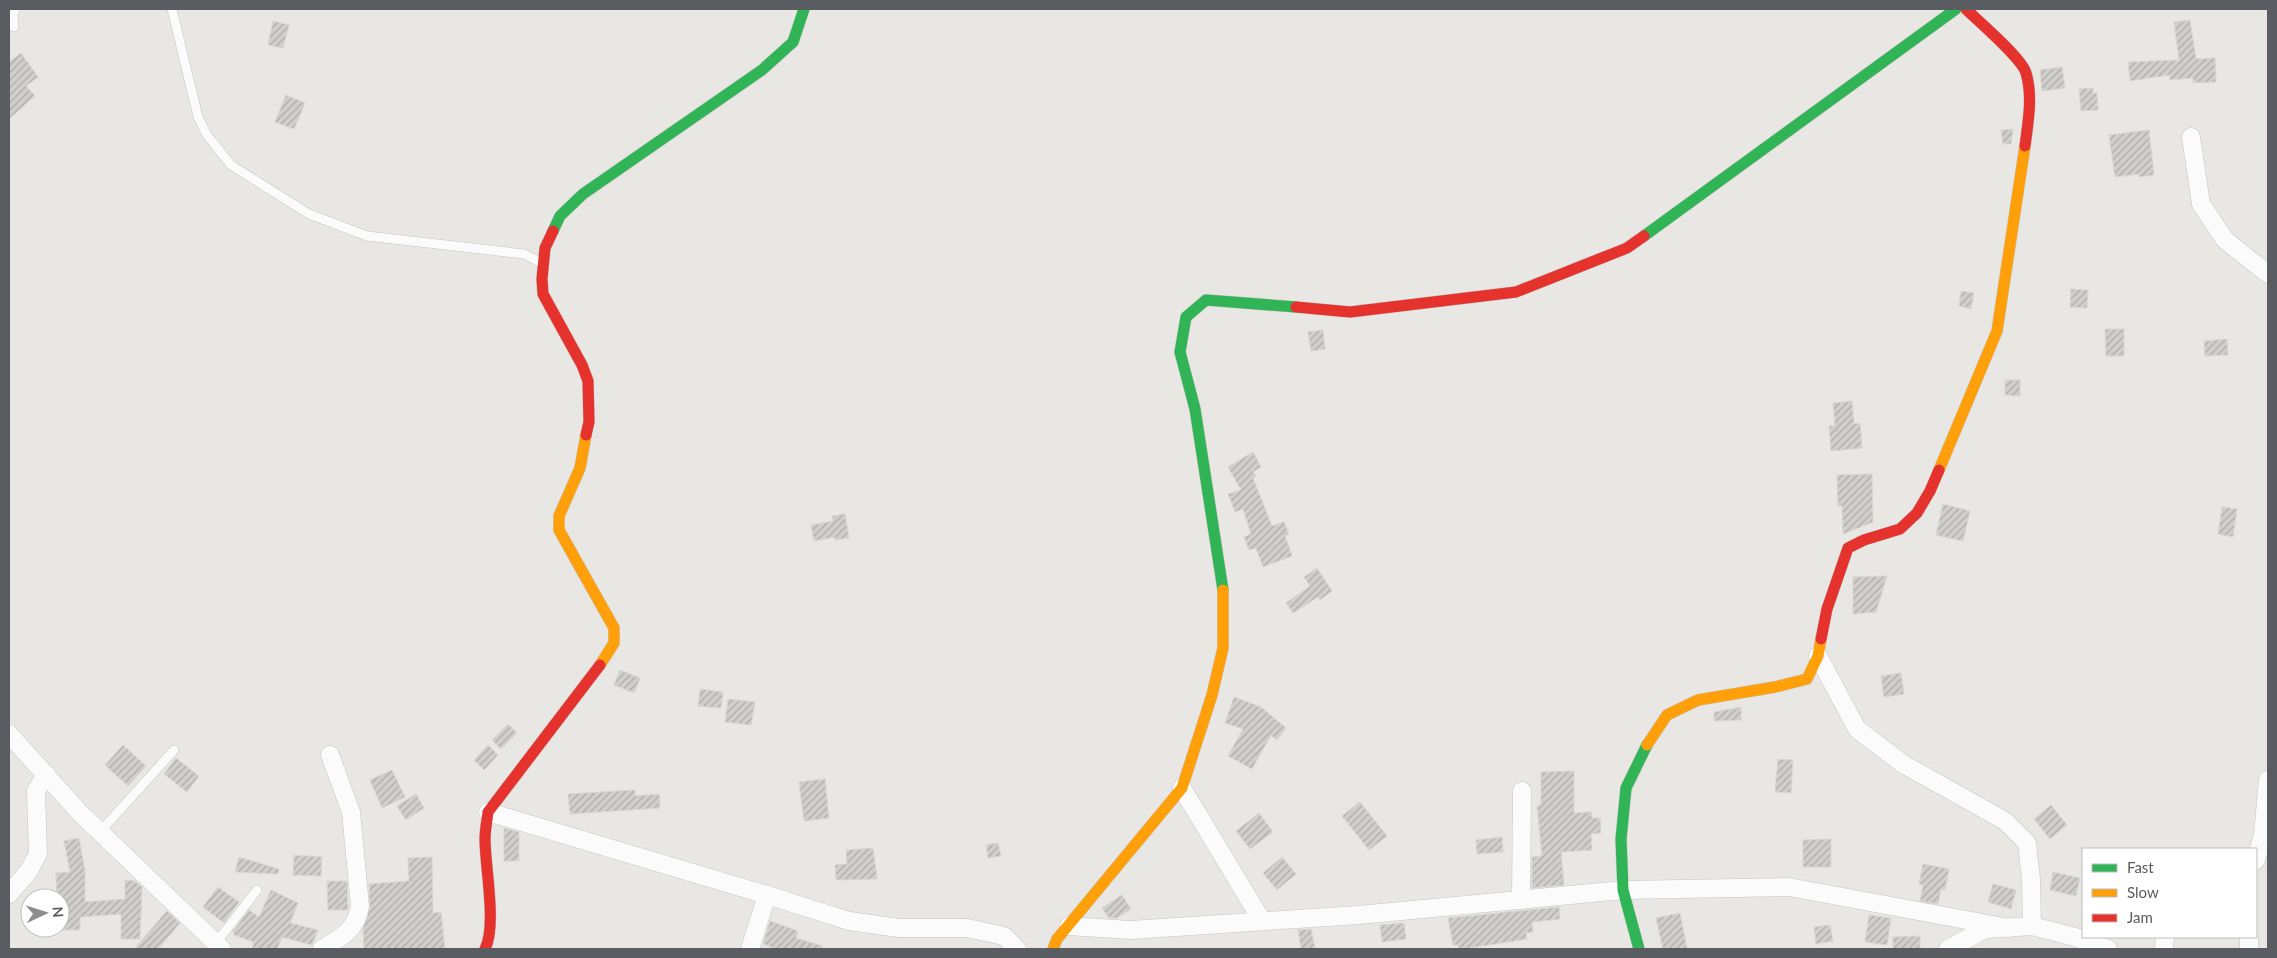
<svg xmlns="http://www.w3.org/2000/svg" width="2277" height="958" font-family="Lato,sans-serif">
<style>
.building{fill:url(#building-hatch);stroke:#d8d6d2}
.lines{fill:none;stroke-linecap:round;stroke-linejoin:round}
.lane-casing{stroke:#c5c5c5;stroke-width:10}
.street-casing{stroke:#c5c5c5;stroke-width:19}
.fast-casing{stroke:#c5c5c5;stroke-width:12}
.slow-casing{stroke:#c5c5c5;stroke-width:12}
.jam-casing{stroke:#c5c5c5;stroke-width:12}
.lane{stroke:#fcfbfb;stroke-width:9}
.street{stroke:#fcfbfb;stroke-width:18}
.fast{stroke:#30b455;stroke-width:11}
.slow{stroke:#ff9f0a;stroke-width:11}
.jam{stroke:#e5322d;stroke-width:11}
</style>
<defs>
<pattern id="building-hatch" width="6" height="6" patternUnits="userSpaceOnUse" patternTransform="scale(1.25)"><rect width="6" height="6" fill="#d0cfcc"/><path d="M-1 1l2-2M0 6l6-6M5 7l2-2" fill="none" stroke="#acaba9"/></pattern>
</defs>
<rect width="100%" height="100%" fill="#e9e7e3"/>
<path class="building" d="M 2190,20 L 2196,59 L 2215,58 L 2216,82 L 2193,83 L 2193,78 L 2170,80 L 2169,75 L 2130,81 L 2128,62 L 2179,60 L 2174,22 Z
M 273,21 L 289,25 L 283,48 L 268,45 Z
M 21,53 L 38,77 L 26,86 L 35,96 L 9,119 L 9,62 Z
M 2062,67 L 2065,88 L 2042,91 L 2040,70 Z
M 2093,88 L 2093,93 L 2097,93 L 2098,110 L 2081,111 L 2079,89 Z
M 286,95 L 305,103 L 294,129 L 275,122 Z
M 2013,129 L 2011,144 L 2003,144 L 2001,130 Z
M 2149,130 L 2154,175 L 2139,177 L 2139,174 L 2115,177 L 2109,135 Z
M 2071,289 L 2088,290 L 2087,308 L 2070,307 Z
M 1961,291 L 1974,293 L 1971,309 L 1959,306 Z
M 2105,329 L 2124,329 L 2124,356 L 2106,356 Z
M 1323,330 L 1325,349 L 1311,351 L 1308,332 Z
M 2227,339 L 2228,355 L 2205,356 L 2204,341 Z
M 2005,380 L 2020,380 L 2020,396 L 2005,395 Z
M 1852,401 L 1854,424 L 1860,423 L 1862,448 L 1831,451 L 1829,426 L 1835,426 L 1833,403 Z
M 1253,452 L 1261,467 L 1253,472 L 1256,476 L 1253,478 L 1272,526 L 1284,522 L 1289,534 L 1285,536 L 1292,556 L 1263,567 L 1256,548 L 1249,550 L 1244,537 L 1251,534 L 1243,509 L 1235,512 L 1228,494 L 1241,490 L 1228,467 Z
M 1872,474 L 1873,522 L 1843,534 L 1842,506 L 1838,506 L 1837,475 Z
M 1943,504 L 1970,511 L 1963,541 L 1936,535 Z
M 2222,507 L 2237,509 L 2233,537 L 2218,534 Z
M 845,514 L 849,538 L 835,540 L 835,537 L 814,541 L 811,525 L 833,521 L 832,516 Z
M 1317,568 L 1332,591 L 1320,600 L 1318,597 L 1293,613 L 1286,603 L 1310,586 L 1304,577 Z
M 1887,576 L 1876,612 L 1853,614 L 1853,577 Z
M 620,670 L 640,678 L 634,693 L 614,685 Z
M 1901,673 L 1904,694 L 1884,697 L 1881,676 Z
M 700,689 L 723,692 L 721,708 L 698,706 Z
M 1234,697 L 1261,707 L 1286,728 L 1277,740 L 1271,735 L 1252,769 L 1228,756 L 1243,729 L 1225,723 Z
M 728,699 L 755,702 L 751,725 L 725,722 Z
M 1741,707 L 1741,720 L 1714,721 L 1714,712 Z
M 508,724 L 517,733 L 501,749 L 492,740 Z
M 123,745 L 146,766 L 128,786 L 105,765 Z
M 488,745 L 498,755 L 484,770 L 474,760 Z
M 176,758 L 199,776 L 187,792 L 164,774 Z
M 1778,759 L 1793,760 L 1791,793 L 1775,792 Z
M 392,770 L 405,797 L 382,808 L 370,780 Z
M 1574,771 L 1574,813 L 1591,812 L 1592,818 L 1600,818 L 1601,833 L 1591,834 L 1592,850 L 1561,852 L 1564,885 L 1532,888 L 1532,857 L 1542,856 L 1537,806 L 1541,805 L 1541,772 Z
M 825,779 L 829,818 L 804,821 L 799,782 Z
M 635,790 L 635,796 L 659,794 L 660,808 L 570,814 L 568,794 Z
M 416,794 L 424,808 L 406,820 L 397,806 Z
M 1360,802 L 1387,836 L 1369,850 L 1342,816 Z
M 2051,805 L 2067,825 L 2050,839 L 2034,819 Z
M 1259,813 L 1273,832 L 1250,849 L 1236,831 Z
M 504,828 L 519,832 L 519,861 L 504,861 Z
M 1502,837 L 1503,852 L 1477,854 L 1476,840 Z
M 79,838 L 85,871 L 85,902 L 125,899 L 125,880 L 135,881 L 142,887 L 140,939 L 121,939 L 121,914 L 80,917 L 80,930 L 60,930 L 60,898 L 57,898 L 56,873 L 70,872 L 64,841 Z
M 1831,839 L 1831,867 L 1803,867 L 1803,840 Z
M 998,843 L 1001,856 L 988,858 L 986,845 Z
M 873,848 L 877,879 L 836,880 L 835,865 L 847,864 L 846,850 Z
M 294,855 L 322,857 L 321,876 L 293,875 Z
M 239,857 L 279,869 L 278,874 L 235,872 Z
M 432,857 L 433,913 L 441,912 L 445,949 L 364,949 L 363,928 L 370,908 L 369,884 L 409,881 L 408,858 Z
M 1282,857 L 1296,874 L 1277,890 L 1263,873 Z
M 1923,864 L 1949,869 L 1945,890 L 1941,889 L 1938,904 L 1920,901 L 1923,885 L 1919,884 Z
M 2053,872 L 2080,878 L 2076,896 L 2050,890 Z
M 327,881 L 347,881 L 348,910 L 328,910 Z
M 1993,884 L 2016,890 L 2011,909 L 1988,902 Z
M 218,887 L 239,902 L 224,923 L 203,907 Z
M 271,890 L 298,903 L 290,923 L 318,930 L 312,945 L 282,937 L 277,949 L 252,949 L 254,942 L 234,935 L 233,931 L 249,910 L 259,917 Z
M 1122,895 L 1131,909 L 1117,918 L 1109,918 L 1102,908 Z
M 1559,907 L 1560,919 L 1532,922 L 1533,932 L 1526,933 L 1527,939 L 1463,949 L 1459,949 L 1458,945 L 1453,945 L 1448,918 Z
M 167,911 L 180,923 L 158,949 L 134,949 Z
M 1680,913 L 1687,949 L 1663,949 L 1656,918 Z
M 1869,915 L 1891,918 L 1887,945 L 1865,942 Z
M 770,921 L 798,931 L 796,938 L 822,946 L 822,949 L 777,949 L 763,944 Z
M 1404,923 L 1406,939 L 1382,942 L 1380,925 Z
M 1830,925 L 1833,941 L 1816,944 L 1814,927 Z
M 1311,929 L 1315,949 L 1301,949 L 1298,930 Z
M 1920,936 L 1920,949 L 1893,949 L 1893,937 Z"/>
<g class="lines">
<defs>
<path id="lane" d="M 172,9 L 198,117 L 207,135 L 231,165 L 309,214 L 367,236 L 524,254 L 542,263
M 14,27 L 13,14 L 15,9
M 100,832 L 174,750
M 216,943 L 257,890"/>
<path id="street" d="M 2191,137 L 2201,204 L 2225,240 L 2268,274
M 1818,656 L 1857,729 L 1903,764 L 2005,821 L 2027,843 L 2031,879 L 2032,926
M 9,734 L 79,812 L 222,949
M 1182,788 L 1262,921
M 488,812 L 767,895 L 849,921 L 899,928 L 967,928 L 1004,936 L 1017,949
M 2256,860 L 2263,834 L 2268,780
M 9,894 L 28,872 L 38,854 L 36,791 L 46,774
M 1521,900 L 1522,791
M 1069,926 L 1130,930 L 1359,915 L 1623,890 L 1789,887 L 2009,928
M 322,949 C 341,938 357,929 360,906 L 351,812 L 330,755
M 750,949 L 767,895
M 1948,949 L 1985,929 L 2032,926 L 2075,937 L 2108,949
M 2164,949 L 2165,937
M 2249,949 L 2249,937"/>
<path id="fast" d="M 553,231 L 560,216 L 583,194 L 762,70 L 793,42 L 804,9
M 1644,236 L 1956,9
M 1223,590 L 1195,409 L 1180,352 L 1186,317 L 1206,300 L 1296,307
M 1639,949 L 1623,890 L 1621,839 L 1626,788 L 1647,745"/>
<path id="slow" d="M 586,435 L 580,468 L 559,516 L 559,530 L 614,628 L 614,643 L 600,665
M 1939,470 L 1997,331 L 2025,146
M 1647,745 L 1667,715 L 1698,700 L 1775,687 L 1807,679 L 1818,656 L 1821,639
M 1053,949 L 1057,939 L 1182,788 L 1212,695 L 1223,648 L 1223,590"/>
<path id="jam" d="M 1966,9 C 1979,22 2022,58 2026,73 C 2033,97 2028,122 2025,146
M 553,231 L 545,248 L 542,279 L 543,294 L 582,365 L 588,381 L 589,422 L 586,435
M 1296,307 L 1350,312 L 1516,292 L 1627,248 L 1644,236
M 1821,639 L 1827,609 L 1848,548 L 1864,540 L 1900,529 L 1917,513 L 1930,491 L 1939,470
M 485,949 C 497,926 485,867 485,839 C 485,830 487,821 488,812 L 600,665"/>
</defs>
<use href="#lane" class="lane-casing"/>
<use href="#street" class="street-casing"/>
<use href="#fast" class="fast-casing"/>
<use href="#slow" class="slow-casing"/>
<use href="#jam" class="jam-casing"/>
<use href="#lane" class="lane"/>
<use href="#street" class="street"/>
<use href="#fast" class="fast"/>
<use href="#slow" class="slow"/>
<use href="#jam" class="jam"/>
</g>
<rect width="2277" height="958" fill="none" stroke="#595c60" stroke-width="20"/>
<rect x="2082" y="848" width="175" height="90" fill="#ffffff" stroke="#bdbebf"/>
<rect x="2092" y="864" width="25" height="8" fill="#30b455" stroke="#bdbebf"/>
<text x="2127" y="873" font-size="15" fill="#595c60">Fast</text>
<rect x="2092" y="889" width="25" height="8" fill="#ff9f0a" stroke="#bdbebf"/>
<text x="2127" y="898" font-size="15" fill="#595c60">Slow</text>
<rect x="2092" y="914" width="25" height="8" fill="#e5322d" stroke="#bdbebf"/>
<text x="2127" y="923" font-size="15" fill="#595c60">Jam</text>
<g transform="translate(45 913) rotate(86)"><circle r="24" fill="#ffffff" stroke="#bdbebf"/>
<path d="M0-4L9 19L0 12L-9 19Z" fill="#8b8d8e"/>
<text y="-8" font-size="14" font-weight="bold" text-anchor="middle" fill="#595c60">N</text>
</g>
</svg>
